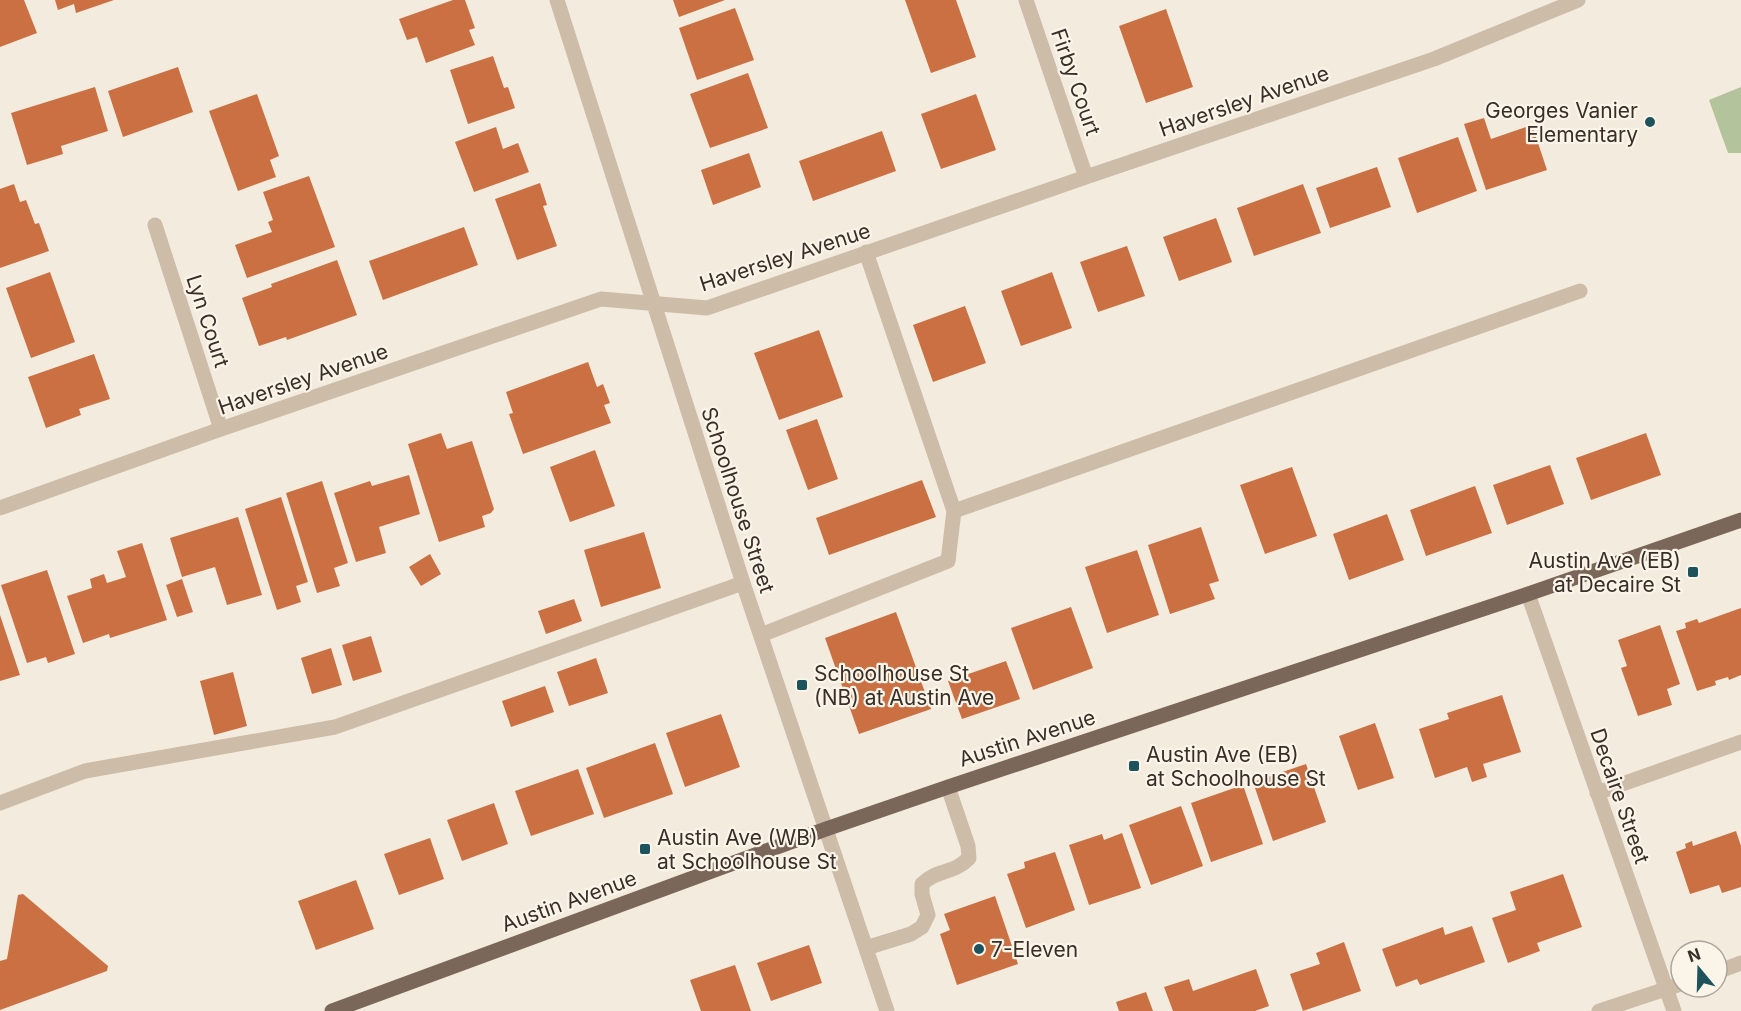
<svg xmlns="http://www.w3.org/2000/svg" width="1741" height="1011" font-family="Inter,sans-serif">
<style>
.green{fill:#b3c39c}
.building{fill:#cb7043}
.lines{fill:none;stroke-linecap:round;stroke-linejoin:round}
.minor{stroke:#ccbca8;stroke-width:15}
.major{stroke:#7b6759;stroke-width:15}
.poi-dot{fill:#1c535c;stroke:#fbf4e9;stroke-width:2}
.labels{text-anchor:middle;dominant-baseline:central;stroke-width:4.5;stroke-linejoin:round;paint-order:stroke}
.street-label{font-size:21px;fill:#392f28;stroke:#fbf4e9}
.poi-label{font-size:21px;fill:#392f28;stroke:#fbf4e9;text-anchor:start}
</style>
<rect width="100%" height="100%" fill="#f3ebdd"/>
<path class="green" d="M 1741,87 L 1741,153 L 1728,153 L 1709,100 Z"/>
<path class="building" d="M 0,0 L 24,0 L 37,33 L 0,47 Z
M 55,0 L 114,0 L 76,13 L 74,4 L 58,10 Z
M 453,0 L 465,0 L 475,28 L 469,30 L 475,45 L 426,63 L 417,37 L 407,40 L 399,19 Z
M 673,0 L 725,0 L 679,17 Z
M 905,0 L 956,0 L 976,57 L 931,73 Z
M 735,8 L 754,60 L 697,80 L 679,28 Z
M 1166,9 L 1193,87 L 1146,103 L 1119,26 Z
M 493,56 L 504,88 L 508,87 L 515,108 L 468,124 L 450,70 Z
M 178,67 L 193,112 L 123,137 L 108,91 Z
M 748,73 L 768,128 L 710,148 L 690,94 Z
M 95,87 L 108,131 L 61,146 L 63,154 L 27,165 L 11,113 Z
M 257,94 L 279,156 L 270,160 L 276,177 L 238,191 L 209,111 Z
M 976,94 L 996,150 L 941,169 L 921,114 Z
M 1484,118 L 1491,139 L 1532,125 L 1547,170 L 1486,190 L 1464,124 Z
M 496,127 L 503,149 L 518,143 L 529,172 L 474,192 L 455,142 Z
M 882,131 L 896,171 L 813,201 L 799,161 Z
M 1458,137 L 1477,191 L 1417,213 L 1398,158 Z
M 749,153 L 761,187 L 713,205 L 701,170 Z
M 1377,167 L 1391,207 L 1330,228 L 1316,188 Z
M 309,176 L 335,247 L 247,278 L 235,245 L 272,232 L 268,222 L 273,220 L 263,192 Z
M 540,183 L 547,205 L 543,206 L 557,246 L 517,260 L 495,199 Z
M 14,184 L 20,202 L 26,200 L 35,224 L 39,223 L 49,251 L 0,268 L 0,189 Z
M 1303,184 L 1321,233 L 1254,256 L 1237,208 Z
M 1216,218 L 1232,262 L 1179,281 L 1163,237 Z
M 464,227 L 478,265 L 383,300 L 369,261 Z
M 1127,246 L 1145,296 L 1098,312 L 1080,262 Z
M 337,260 L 357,315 L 287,340 L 286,337 L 259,346 L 242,298 L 272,287 L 271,284 Z
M 50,272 L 75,342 L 31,358 L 6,288 Z
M 1052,272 L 1072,328 L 1021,346 L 1001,291 Z
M 965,306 L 986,363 L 933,382 L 913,325 Z
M 819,330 L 843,397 L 779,420 L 754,353 Z
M 94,354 L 110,399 L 79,409 L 81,415 L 46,428 L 28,377 Z
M 588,362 L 597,387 L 603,384 L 610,403 L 604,405 L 611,423 L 523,454 L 509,414 L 513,413 L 506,392 Z
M 817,419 L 838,479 L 808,490 L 786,430 Z
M 441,433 L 447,449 L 472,441 L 494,509 L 491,513 L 482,516 L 485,527 L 439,542 L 408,444 Z
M 1646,433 L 1661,475 L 1591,500 L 1576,458 Z
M 595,450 L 615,506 L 570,522 L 550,467 Z
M 1550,465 L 1564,504 L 1507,525 L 1493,485 Z
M 1292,467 L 1317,536 L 1265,554 L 1240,485 Z
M 409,475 L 420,514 L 379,527 L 386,553 L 356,562 L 334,493 L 370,481 L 372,486 Z
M 922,480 L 936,517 L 829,555 L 816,518 Z
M 322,481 L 348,563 L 334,568 L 340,586 L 317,593 L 286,493 Z
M 1475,486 L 1492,533 L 1426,556 L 1410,510 Z
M 281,497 L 308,582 L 296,586 L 301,602 L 277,610 L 245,509 Z
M 1387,514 L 1404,560 L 1349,580 L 1333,534 Z
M 238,517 L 262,595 L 227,605 L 215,567 L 182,577 L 170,538 Z
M 1201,527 L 1219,581 L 1209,584 L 1215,599 L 1170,614 L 1148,545 Z
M 644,532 L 661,588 L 601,607 L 584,550 Z
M 142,543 L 167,620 L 110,638 L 109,634 L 83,643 L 67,596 L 92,588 L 90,579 L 104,574 L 107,583 L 126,577 L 117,551 Z
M 1137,550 L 1159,615 L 1107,633 L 1085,567 Z
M 430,554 L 441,574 L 421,586 L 409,567 Z
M 47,570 L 75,654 L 48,663 L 46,657 L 27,663 L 1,585 Z
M 182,579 L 193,612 L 177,617 L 166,585 Z
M 574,599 L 582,621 L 546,634 L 538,611 Z
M 1071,607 L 1093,668 L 1033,690 L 1011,628 Z
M 1741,608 L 1741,675 L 1729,680 L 1728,677 L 1715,681 L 1716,685 L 1697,691 L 1676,631 L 1686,628 L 1685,623 L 1697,619 L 1699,623 Z
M 896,612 L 931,709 L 859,734 L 825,638 Z
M 0,615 L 20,675 L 0,681 Z
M 1660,625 L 1680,684 L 1667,689 L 1672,705 L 1638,716 L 1621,668 L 1627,666 L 1618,640 Z
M 371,636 L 382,672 L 353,681 L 342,645 Z
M 331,648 L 342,685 L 312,694 L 301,658 Z
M 596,658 L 608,693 L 569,706 L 557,672 Z
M 1006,661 L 1020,699 L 962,719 L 948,681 Z
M 233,672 L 247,726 L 214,735 L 200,681 Z
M 545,686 L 554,712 L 511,727 L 502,701 Z
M 1502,695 L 1521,752 L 1483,764 L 1487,777 L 1472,782 L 1467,767 L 1435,778 L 1419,729 L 1449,719 L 1447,713 Z
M 721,714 L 740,767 L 685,787 L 666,733 Z
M 1375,723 L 1394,778 L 1358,790 L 1339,736 Z
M 655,743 L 673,794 L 604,818 L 586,768 Z
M 1306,764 L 1326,822 L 1273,841 L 1253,782 Z
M 578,769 L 594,814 L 531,836 L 515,791 Z
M 1243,785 L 1263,844 L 1211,862 L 1191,803 Z
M 494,803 L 508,844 L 462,861 L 447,820 Z
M 1181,806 L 1203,866 L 1151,885 L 1129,825 Z
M 1736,831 L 1741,846 L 1741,887 L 1722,893 L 1719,885 L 1690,894 L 1676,852 L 1686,848 L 1685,844 L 1692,841 L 1693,846 Z
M 1122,833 L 1141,888 L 1089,905 L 1069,845 L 1102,834 L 1104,840 Z
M 430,838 L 444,879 L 399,895 L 384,854 Z
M 1055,852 L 1075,910 L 1026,928 L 1007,874 L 1025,868 L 1024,862 Z
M 1563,874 L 1582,927 L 1537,943 L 1540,951 L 1508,963 L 1492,918 L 1516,910 L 1510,892 Z
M 356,880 L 374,929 L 316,950 L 298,901 Z
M 23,894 L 108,966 L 107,971 L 0,1010 L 0,961 L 7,959 L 18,895 Z
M 995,896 L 1018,964 L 957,985 L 940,934 L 950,930 L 944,914 Z
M 1472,926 L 1485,962 L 1420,985 L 1417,979 L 1396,987 L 1382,949 L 1443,927 L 1445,935 Z
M 1344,942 L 1361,991 L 1303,1011 L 1290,974 L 1320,964 L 1316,953 Z
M 809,945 L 822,983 L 771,1001 L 757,963 Z
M 735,965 L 751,1011 L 701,1011 L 690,980 Z
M 1256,969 L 1269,1006 L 1255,1011 L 1173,1011 L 1164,987 L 1189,979 L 1193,991 Z
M 1146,992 L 1153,1011 L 1119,1011 L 1116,1002 Z"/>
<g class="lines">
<path class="minor" d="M 557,0 L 743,583 L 887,1011
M 1026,0 L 1086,177
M 155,225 L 221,429
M 0,508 L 221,429 L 601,299 L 707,308 L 1086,177 L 1434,59 L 1578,0
M 954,511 L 1580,291
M 1528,594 L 1674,1011
M 761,635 L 948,561 L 954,511 L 866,252
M 1597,793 L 1741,742
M 0,803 L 85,771 L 335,727 L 743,583
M 866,948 L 911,934 L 922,927 L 928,915 L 922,894 L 922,884 C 937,869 954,874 969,858 L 968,846 L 948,787
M 1717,972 L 1741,963
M 1599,1011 L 1681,984"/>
<path class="major" d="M 332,1011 L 826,829 L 948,787 L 1528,594 L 1741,520"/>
</g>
<g class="poi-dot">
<circle cx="1650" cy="122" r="6"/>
<rect x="1687" y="566" width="12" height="12" rx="3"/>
<rect x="796" y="679" width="12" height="12" rx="3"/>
<rect x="1128" y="760" width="12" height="12" rx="3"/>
<rect x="639" y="843" width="12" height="12" rx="3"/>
<circle cx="979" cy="949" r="6"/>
</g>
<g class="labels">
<g class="street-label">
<text transform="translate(1076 82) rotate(71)">Firby Court</text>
<text transform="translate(1244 101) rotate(-19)">Haversley Avenue</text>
<text transform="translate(785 257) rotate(-18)">Haversley Avenue</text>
<text transform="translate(208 321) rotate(72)">Lyn Court</text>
<text transform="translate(303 379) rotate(-19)">Haversley Avenue</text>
<text transform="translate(738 500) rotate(72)">Schoolhouse Street</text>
<text transform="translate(1027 738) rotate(-18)">Austin Avenue</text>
<text transform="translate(1620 796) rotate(71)">Decaire Street</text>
<text transform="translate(569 901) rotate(-20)">Austin Avenue</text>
</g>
<g class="poi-label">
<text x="1638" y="110" text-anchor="end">Georges Vanier<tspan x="1638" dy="24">Elementary</tspan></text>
<text x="1681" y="560" text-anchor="end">Austin Ave (EB)<tspan x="1681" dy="24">at Decaire St</tspan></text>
<text x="814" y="673">Schoolhouse St<tspan x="814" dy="24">(NB) at Austin Ave</tspan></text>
<text x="1146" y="754">Austin Ave (EB)<tspan x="1146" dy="24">at Schoolhouse St</tspan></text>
<text x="657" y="837">Austin Ave (WB)<tspan x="657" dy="24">at Schoolhouse St</tspan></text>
<text x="991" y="949">7-Eleven</text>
</g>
</g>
<g transform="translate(1699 969) rotate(341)"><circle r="28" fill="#fbf4e9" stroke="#ada59c" stroke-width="1.5"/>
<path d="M0-4.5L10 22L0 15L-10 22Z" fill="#1c535c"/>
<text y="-9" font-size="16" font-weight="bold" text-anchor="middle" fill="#392f28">N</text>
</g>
</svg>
